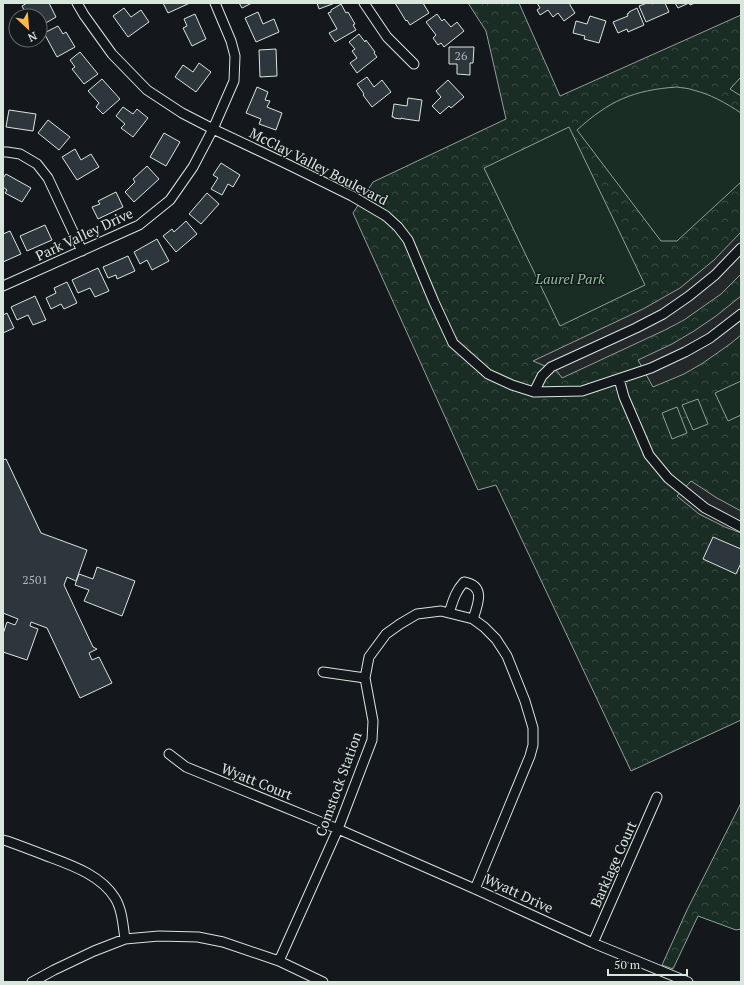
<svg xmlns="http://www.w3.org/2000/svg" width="744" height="985" font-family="'PT Serif',serif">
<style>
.park{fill:url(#park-crowns);stroke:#939e99}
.pitch{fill:#1a2d24;stroke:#939e99}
.parking{fill:#24282b;stroke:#939e99}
.building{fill:#2c363c;stroke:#d8e6dc}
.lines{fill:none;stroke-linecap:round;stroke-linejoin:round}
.street-casing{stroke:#d8e6dc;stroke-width:11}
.street{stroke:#14181c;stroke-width:9}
.labels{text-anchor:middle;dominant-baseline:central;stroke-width:3;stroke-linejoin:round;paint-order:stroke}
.number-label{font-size:12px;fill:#adbab4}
.street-label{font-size:14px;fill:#d8e6dc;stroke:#14181c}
.park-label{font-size:14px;font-style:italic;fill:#8ac095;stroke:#14181c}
</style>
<defs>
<pattern id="park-crowns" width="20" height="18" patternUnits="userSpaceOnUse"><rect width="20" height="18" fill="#1a2d24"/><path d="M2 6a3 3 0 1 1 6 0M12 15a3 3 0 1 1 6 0" fill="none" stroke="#3b4b43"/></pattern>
</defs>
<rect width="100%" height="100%" fill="#14181c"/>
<path class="park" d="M 468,3 L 519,3 L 560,96 L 741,15 L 741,720 L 631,771 L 496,485 L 478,490 L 353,213 L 373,182 L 506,119 L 486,31 Z
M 741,803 L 741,929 L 736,930 L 698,916 L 673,969 L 662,965 L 687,910 Z"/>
<path class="pitch" d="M 741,77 L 741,96 L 730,89 Z
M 677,87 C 682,88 688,88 693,90 C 710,94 726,103 741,113 L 741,182 L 677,241 L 661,241 L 577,130 C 609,101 633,90 677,87 Z
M 569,127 L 645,285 L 560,326 L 484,168 Z
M 741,381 L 741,415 L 728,421 L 715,393 Z
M 698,399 L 708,424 L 693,430 L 682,405 Z
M 677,407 L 687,433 L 672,439 L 662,413 Z"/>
<path class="parking" d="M 741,232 L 741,274 L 721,294 L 684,320 L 665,330 L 562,378 L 557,371 L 533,361 L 643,309 L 680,288 L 714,260 Z
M 741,296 L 741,335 L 730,344 L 703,363 L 684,374 L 653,387 L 638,360 L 672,344 L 694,331 L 716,316 Z
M 691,481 L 717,498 L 741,511 L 741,533 L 725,527 L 699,514 L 677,496 Z"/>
<path class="building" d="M 27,3 L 49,3 L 56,17 L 44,24 L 38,14 L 34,16 L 27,16 L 22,6 Z
M 163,3 L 190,3 L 168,13 Z
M 239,3 L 252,3 L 242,8 Z
M 317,3 L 335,3 L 319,9 Z
M 395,3 L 423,3 L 429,13 L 410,25 L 407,20 L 406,21 Z
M 537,3 L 569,3 L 570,4 L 570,5 L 575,13 L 564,21 L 558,13 L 553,17 L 548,10 L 540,15 L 537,10 L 540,8 Z
M 647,3 L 651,3 L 652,4 L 654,3 L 665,3 L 669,12 L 646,22 L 639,6 Z
M 675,3 L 695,3 L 690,5 L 689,3 L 678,8 Z
M 341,4 L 346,13 L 348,12 L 355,24 L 353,25 L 356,30 L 335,42 L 329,33 L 337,29 L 328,13 L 331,12 L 331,10 Z
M 124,8 L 131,17 L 141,10 L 149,22 L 128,37 L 113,16 Z
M 637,8 L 644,25 L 628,32 L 627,29 L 618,33 L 613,22 L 628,16 L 627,14 L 629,13 L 629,12 Z
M 258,12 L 263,24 L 274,19 L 279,32 L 256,42 L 245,18 Z
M 195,14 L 206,39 L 192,46 L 183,28 L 187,26 L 184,19 Z
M 437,14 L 442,21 L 444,19 L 451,27 L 457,22 L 464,31 L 444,47 L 441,43 L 438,45 L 433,38 L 436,35 L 426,22 Z
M 590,16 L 606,21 L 599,43 L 584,39 L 585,36 L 573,33 L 576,21 L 587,24 Z
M 58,26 L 63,34 L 66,32 L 75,47 L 57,57 L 44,33 Z
M 359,34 L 365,42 L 366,40 L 375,52 L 374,53 L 377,57 L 357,73 L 350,63 L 357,58 L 352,51 L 355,49 L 349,42 Z
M 449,47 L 474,47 L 473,63 L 470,63 L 470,75 L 457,74 L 457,64 L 449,64 Z
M 276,49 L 277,76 L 260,77 L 259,50 Z
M 80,52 L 98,74 L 84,84 L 72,69 L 75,67 L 70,60 Z
M 199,63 L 211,72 L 196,92 L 175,77 L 183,65 L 193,72 Z
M 367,77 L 374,87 L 382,80 L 391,92 L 372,107 L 363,95 L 364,94 L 357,84 Z
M 102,79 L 120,99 L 103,114 L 96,107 L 99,103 L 88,91 Z
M 448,80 L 464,97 L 451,108 L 449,106 L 440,114 L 432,106 L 441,97 L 436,91 Z
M 257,87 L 268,92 L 265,100 L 270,101 L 267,107 L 282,113 L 276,130 L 259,124 L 261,119 L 246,113 Z
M 408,98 L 422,100 L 419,121 L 405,119 L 401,118 L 401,119 L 394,118 L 394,117 L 392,117 L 394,104 L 407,106 Z
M 123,107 L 133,114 L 137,109 L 148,118 L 133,137 L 121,128 L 125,124 L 116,116 Z
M 9,110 L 36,114 L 33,131 L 6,127 Z
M 48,120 L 70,137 L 59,150 L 38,133 Z
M 164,133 L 180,142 L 166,166 L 150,157 Z
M 75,149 L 81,160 L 91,154 L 99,167 L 77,180 L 62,157 Z
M 221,163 L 240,175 L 233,187 L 228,184 L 222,195 L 211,189 L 218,178 L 213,175 Z
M 147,166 L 159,179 L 134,202 L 125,192 L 135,182 L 133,179 Z
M 6,174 L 31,188 L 22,202 L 5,193 L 7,190 L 3,187 L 3,178 Z
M 116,192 L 123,207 L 98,219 L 92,207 L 100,204 L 98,201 Z
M 207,193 L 219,204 L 201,224 L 189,214 Z
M 186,221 L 197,234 L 176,252 L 163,236 L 172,229 L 174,232 Z
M 45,225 L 52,240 L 27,251 L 20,236 Z
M 10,231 L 21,254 L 3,262 L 3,234 Z
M 157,239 L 169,261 L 152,270 L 147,260 L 140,264 L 134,252 Z
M 128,256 L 135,271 L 117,279 L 116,275 L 108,278 L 103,267 Z
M 98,268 L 109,291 L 95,297 L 90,288 L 78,293 L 72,280 Z
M 67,282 L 77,303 L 64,309 L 61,304 L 51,309 L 46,298 L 56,293 L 54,288 Z
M 35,296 L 46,320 L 33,325 L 28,315 L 17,320 L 11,307 Z
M 7,313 L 14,328 L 3,333 L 3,315 Z
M 6,459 L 41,533 L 87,550 L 76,581 L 67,577 L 64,585 L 93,647 L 97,649 L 89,653 L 92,660 L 99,657 L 112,683 L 80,698 L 47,628 L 31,622 L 30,626 L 38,629 L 27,660 L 3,652 L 3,634 L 7,622 L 15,625 L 18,619 L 3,613 L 3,460 Z
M 713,537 L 741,549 L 741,563 L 736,574 L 703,559 Z
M 97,567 L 135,581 L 122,616 L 84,601 L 89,590 L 75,585 L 79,574 L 93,579 Z"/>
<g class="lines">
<defs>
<path id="street" d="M 77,3 L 84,15 L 112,54 L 147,90 L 182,113 L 213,129 L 287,164 L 352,196 L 386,216 L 398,227 L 408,240 L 434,302 L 453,343 L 488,374 L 512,385 L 534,392 L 582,391 L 651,368 L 685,352 L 710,338 L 741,314
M 364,3 L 387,37 L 414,64
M 3,152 L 7,152 L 20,154 L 37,164 L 48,178 L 82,251
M 3,286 L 139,225 L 170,200 L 193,167 L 213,129 L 234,81 L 235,56 L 231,41 L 215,3
M 619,379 L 624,397 L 649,455 L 668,478 L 705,508 L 741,527
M 534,392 L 542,376 L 551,367 L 636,328 L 663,314 L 689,296 L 715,275 L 741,248
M 449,613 C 453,601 455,592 464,582 C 486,586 478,604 473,619
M 323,672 L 365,678
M 169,754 L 186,767 L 338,829 L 475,889 L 593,943 L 688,982
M 3,840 L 7,841 C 21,846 34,851 47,856 C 71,865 101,875 115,898 C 122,909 123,925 125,939
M 593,943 L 657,797
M 279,961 L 338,829 L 372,740 L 373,721 L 365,678 L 369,657 L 386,634 L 400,624 L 417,614 L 441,611 L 473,619 L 484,627 L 496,639 L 507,656 L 525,701 L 533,728 L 533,745 L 530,756 L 475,889
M 32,982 L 54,970 L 94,951 L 125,939 L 159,936 L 198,937 L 223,942 L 279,961 L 323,982"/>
</defs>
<use href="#street" class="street-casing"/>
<use href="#street" class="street"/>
</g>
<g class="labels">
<g class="number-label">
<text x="461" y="55">26</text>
<text x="35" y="579">2501</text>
</g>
<g class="street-label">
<text transform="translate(319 166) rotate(27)">McClay Valley Boulevard</text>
<text transform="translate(84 234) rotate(-25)">Park Valley Drive</text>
<text transform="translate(257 781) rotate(22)">Wyatt Court</text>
<text transform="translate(338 784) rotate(-70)">Comstock Station</text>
<text transform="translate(613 864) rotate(-66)">Barklage Court</text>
<text transform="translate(519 893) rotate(25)">Wyatt Drive</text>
</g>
<g class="park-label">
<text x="570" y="278">Laurel Park</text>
</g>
</g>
<rect width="744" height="985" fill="none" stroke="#d8e6dc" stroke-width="8"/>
<g transform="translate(28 28) rotate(154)"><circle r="19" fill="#14181c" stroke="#626a69"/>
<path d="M0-3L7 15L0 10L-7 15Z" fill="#ffb74d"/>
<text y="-6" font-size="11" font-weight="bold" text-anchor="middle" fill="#d8e6dc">N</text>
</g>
<path d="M608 969v6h79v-6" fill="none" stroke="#d8e6dc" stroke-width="2"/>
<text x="614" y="969" font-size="12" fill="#d8e6dc" stroke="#14181c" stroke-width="3" paint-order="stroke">50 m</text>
</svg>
